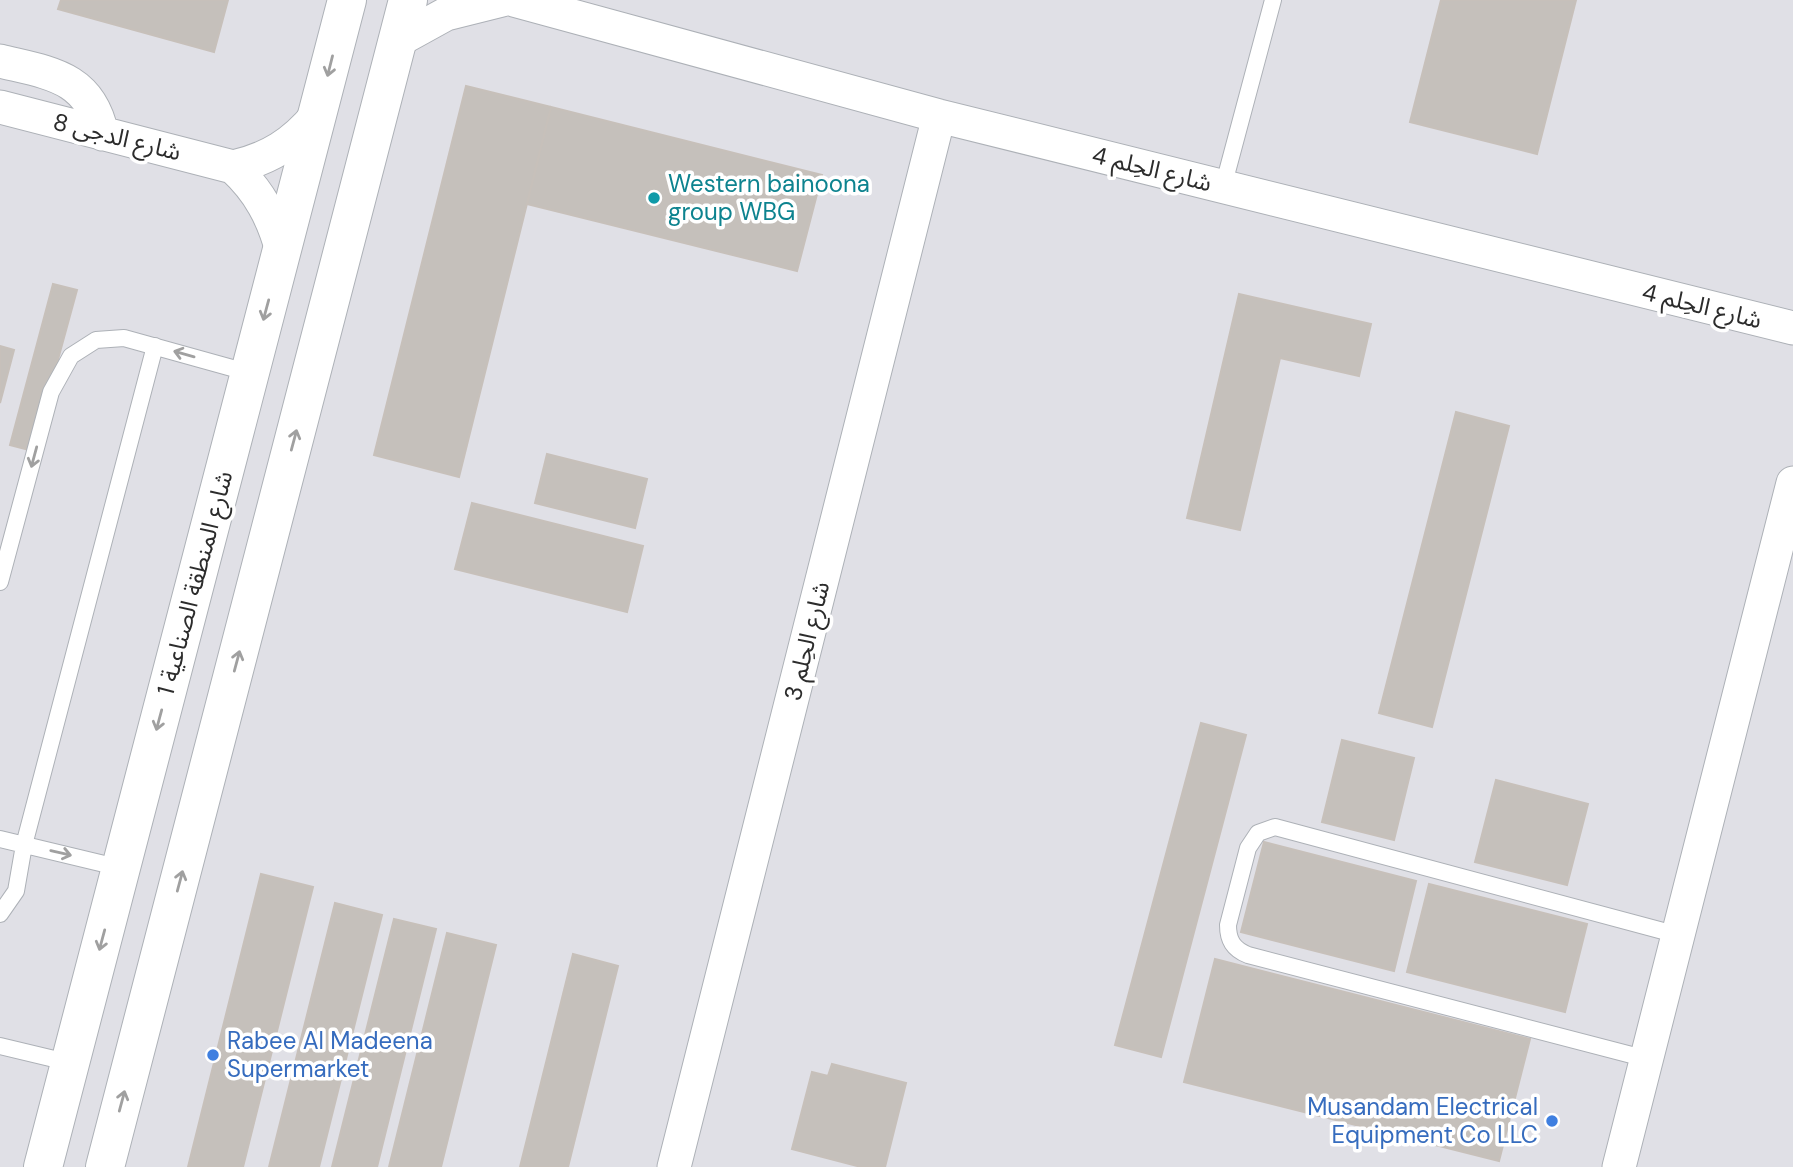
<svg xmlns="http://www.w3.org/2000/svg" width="1793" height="1167" viewBox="0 0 1793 1167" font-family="'DM Sans','Noto Sans Arabic',sans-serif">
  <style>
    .industrial { fill: #e0e0e6 }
    .building { fill: #c5c0bb; stroke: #c7c0ba; stroke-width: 2 }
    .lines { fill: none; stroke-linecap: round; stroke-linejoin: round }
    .lane-casing { stroke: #adb1b7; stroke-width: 18 }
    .street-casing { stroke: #adb1b7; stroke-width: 35 }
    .secondary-casing { stroke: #adb1b7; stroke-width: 40 }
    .lane { stroke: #fff; stroke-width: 16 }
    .street { stroke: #fff; stroke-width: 33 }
    .secondary { stroke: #fff; stroke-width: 38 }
    .oneway { stroke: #a0a0a0 }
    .culture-dot { fill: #0f9aa8; stroke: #fff; stroke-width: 2.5 }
    .shop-dot { fill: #3f7fe0; stroke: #fff; stroke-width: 2.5 }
    .labels { text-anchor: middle; stroke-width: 7; stroke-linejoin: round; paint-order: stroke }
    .street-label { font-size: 24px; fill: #2c2c2c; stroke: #fff }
    .culture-label { font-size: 24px; fill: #0d838f; stroke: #fff; text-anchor: start }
    .shop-label { font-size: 24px; fill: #366cbe; stroke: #fff; text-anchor: start }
  </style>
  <rect width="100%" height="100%" fill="#ece5e0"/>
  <path class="industrial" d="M0 0H1793V1167H0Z"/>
  <path class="building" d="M61 0H228L214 52 58 9Z
    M1441 0H1576L1537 154 1410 122Z
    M466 86 551 107 459 477 374 455Z
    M551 107 822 175 797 271 527 204Z
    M53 284 77 290 33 451 10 445Z
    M1239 294 1371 324 1359 376 1280 358 1240 530 1187 518Z
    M0 346 14 350 0 403Z
    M1456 412 1509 426 1432 727 1379 713Z
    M547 454 647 479 635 528 535 503Z
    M472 503 643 546 627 612 455 569Z
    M1201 723 1246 735 1161 1057 1115 1045Z
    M1342 740 1414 758 1394 840 1322 822Z
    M1496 780 1588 804 1567 885 1475 862Z
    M1264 842 1416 881 1394 971 1241 932Z
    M261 874 313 887 243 1167H188Z
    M1429 884 1587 924 1565 1012 1407 972Z
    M335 903 382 915 319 1167H269Z
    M394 919 436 929 377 1167H332Z
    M447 933 496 945 441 1167H389Z
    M573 954 618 966 568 1167H520Z
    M1215 959 1530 1039 1499 1161 1184 1082Z
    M832 1064 906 1083 885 1167H861L792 1149 812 1072 828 1076Z"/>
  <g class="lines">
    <g class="lane-casing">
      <path id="lane" d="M1223 187 1273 0
        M0 582 51 392 71 356 96 340 124 338 250 373
        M0 839 121 868
        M0 914 16 891 24 845 155 346
        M0 1046 71 1063
        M1647 1059 1248 955C1233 949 1228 940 1228 925L1248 848 1258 833 1275 827 1678 935"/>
    </g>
    <g class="street-casing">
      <path id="street" d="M514 0 939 116 1793 328
        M397 41 446 14 502 0
        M0 61C49 73 90 76 102 134
        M0 107 233 167C269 159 294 143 317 115
        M233 167C259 191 273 217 282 251
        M674 1167 939 116
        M1619 1167 1793 483"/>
    </g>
    <g class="secondary-casing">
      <path id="secondary" d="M43 1167 347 0
        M105 1167 408 0"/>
    </g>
    <use href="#lane" class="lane"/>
    <use href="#street" class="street"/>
    <use href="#secondary" class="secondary"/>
  </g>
  <defs><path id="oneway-shaft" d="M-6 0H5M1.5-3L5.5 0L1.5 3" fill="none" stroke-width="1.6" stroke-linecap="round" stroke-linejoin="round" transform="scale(1.75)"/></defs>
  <g class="oneway">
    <use href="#oneway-shaft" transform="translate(330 66) rotate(104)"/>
    <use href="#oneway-shaft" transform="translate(266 310) rotate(105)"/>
    <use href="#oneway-shaft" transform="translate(184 354) rotate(-164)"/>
    <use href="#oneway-shaft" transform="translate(294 440) rotate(-75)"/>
    <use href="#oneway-shaft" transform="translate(34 457) rotate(105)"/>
    <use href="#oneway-shaft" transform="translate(237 661) rotate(-75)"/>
    <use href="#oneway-shaft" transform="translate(159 720) rotate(105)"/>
    <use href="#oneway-shaft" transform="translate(61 853) rotate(13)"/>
    <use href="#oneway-shaft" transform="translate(180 881) rotate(-75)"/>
    <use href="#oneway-shaft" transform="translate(102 940) rotate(105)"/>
    <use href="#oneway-shaft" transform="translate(122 1101) rotate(-75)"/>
  </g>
  <circle class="culture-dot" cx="654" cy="198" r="7"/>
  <g class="shop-dot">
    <circle cx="213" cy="1055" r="7"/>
    <circle cx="1552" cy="1121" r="7"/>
  </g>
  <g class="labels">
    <g class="street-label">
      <text transform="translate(117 137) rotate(14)" y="8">شارع الدجى 8</text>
      <text transform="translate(1152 169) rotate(14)" y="8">شارع الحِلم 4</text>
      <text transform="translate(1702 306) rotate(14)" y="8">شارع الحِلم 4</text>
      <text transform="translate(195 583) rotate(-75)" y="8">شارع المنطقة الصناعية 1</text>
      <text transform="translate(807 641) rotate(-76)" y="8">شارع الحِلم 3</text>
    </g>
    <g class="culture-label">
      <text x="668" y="192">Western bainoona<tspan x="668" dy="28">group WBG</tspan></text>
    </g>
    <g class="shop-label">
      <text x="227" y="1049">Rabee Al Madeena<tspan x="227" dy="28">Supermarket</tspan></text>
      <text x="1538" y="1115" text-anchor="end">Musandam Electrical<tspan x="1538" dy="28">Equipment Co LLC</tspan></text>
    </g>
  </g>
</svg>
